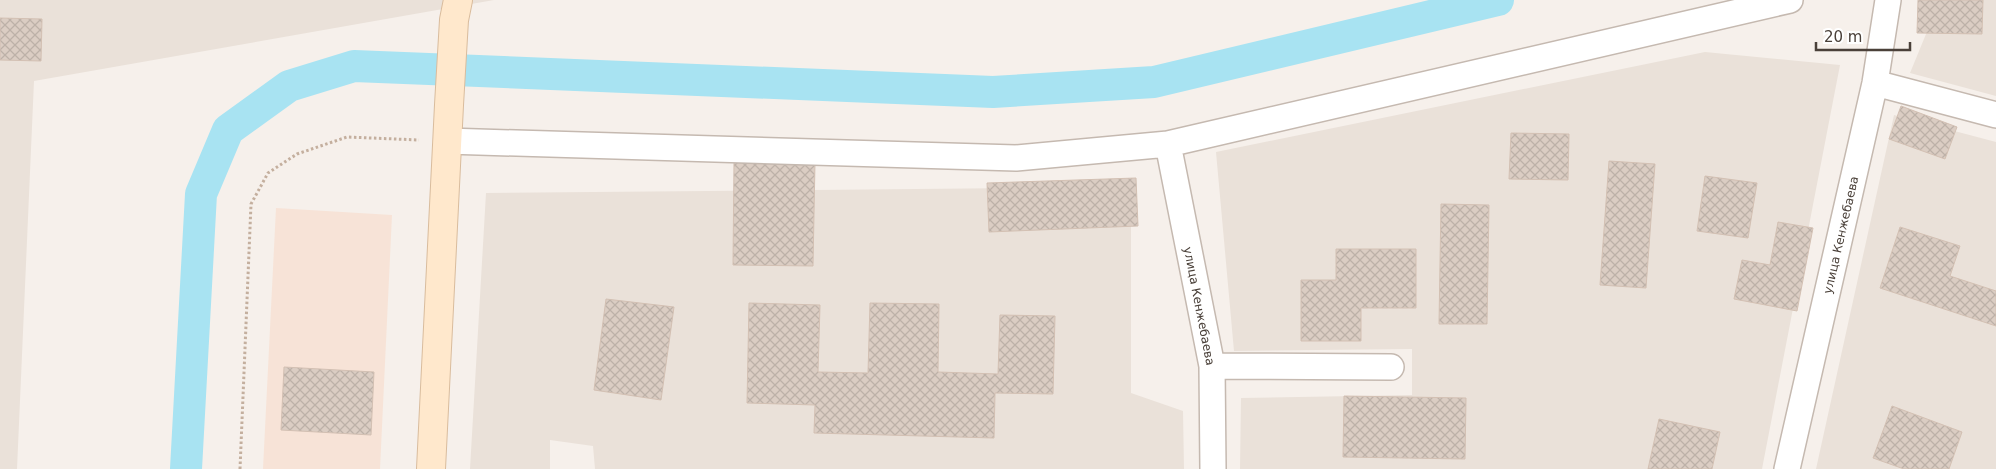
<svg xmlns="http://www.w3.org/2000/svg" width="1996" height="469" viewBox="0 0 1996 469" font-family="'DejaVu Sans',sans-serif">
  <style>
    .residential { fill: #eae1d9 }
    .commercial { fill: #f7e3d7 }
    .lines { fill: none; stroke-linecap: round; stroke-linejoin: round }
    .canal { stroke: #a8e3f2; stroke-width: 32 }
    .building { fill: url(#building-cross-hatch); stroke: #d3c0b3 }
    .street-casing { stroke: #c5b9b0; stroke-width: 28 }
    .secondary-casing { stroke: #d9bc9d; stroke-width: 30 }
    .path { stroke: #c4af9e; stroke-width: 3; stroke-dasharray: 2.5 2.5; stroke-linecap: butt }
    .street { stroke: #fff; stroke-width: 25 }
    .secondary { stroke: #ffe8cc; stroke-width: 28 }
    .labels { text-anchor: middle; stroke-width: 5; stroke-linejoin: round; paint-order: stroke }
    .street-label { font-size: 12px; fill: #4a4039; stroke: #fff }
  </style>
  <defs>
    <pattern id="building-cross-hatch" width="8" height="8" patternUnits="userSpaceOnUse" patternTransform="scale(1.25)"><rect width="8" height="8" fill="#dbcdc3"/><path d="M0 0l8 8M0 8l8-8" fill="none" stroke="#bdb1a8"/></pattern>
  </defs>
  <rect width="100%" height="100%" fill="#f6f0eb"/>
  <path class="residential" d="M0 0H494L34 81 17 469H0Z
    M1940 0H1996V96L1910 73Z
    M1705 52 1840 65 1762 469H1240L1241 398 1412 395V349L1234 351 1216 152Z
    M1894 115 1996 142V469H1816Z
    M1131 187V393L1183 411 1184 469H595L593 446 550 440V469H470L486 193Z"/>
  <path class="commercial" d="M276 208 392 215 380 469H263Z"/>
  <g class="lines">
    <path class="canal" d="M186 469 201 194 228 130 289 86 354 66 993 92 1154 82 1498 0"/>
  </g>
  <path class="building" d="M1918 0H1983L1982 34 1917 33Z
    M0 18 42 19 41 61 0 60Z
    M1901 106 1957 127 1945 159 1889 139Z
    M1511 133 1569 134 1568 180 1509 179Z
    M734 161 815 162 813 266 733 265Z
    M1609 161 1655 164 1646 288 1600 285Z
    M1705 176 1757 183 1748 238 1697 231Z
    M1136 178 1138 226 989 232 987 183Z
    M1441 204 1489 205 1487 324H1439Z
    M1778 222 1813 228 1797 311 1734 299 1742 260 1770 265Z
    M1900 227 1960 246 1950 276 1996 291V326L1880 288Z
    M1336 249H1416V308H1361V341H1301V280H1336Z
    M606 299 674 307 661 400 594 390Z
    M749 303 820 305 818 372 868 373 870 303 939 304 938 372 998 374 1000 315 1055 316 1053 394 995 393 994 438 814 433 815 405 747 403Z
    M284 367 374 372 371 435 281 430Z
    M1344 396 1466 398 1465 459 1343 457Z
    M1892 406 1962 432 1949 469H1904L1873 458Z
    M1659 419 1720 432 1712 469H1648Z"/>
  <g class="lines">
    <g class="street-casing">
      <path id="street" d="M1875 83 1996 115
        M447 141 1016 158 1168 144 1790 0
        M1168 144 1212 366 1213 469
        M1212 366 1391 367
        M1787 469 1875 83 1888 0"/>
    </g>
    <g class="secondary-casing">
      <path id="secondary" d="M431 469 449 105 454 20 458 0"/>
    </g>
    <path class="path" d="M240 469 251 204 268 173 297 154 347 137 419 140"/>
    <use href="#street" class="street"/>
    <use href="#secondary" class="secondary"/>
  </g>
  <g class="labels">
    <g class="street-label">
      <text transform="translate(1841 235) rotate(-77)" y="4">улица Кенжебаева</text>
      <text transform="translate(1199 306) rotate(79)" y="4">улица Кенжебаева</text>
    </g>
  </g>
  <path d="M1816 42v8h94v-8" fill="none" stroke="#4a4039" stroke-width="2.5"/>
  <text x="1824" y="42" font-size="15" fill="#4a4039" stroke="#ffffff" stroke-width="4" paint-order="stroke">20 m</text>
</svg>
